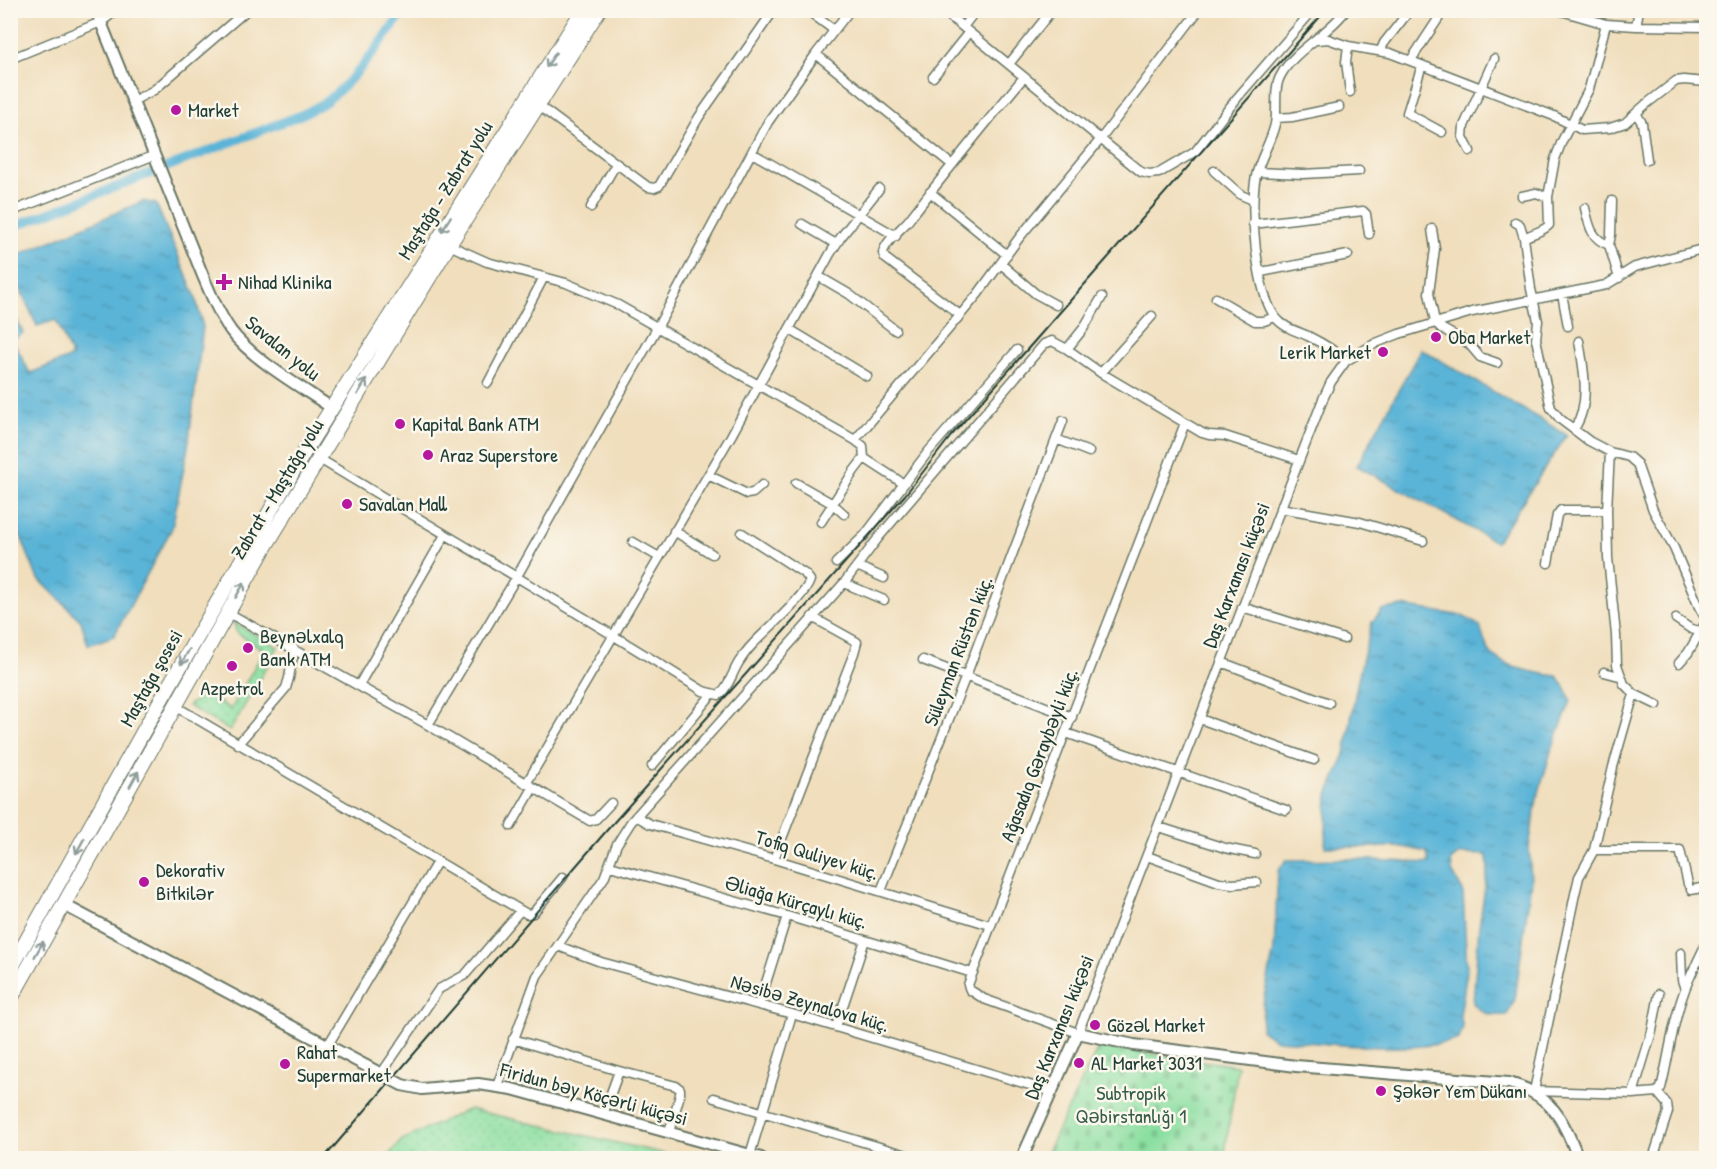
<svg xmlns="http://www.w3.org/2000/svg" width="1717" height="1169" viewBox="0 0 1717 1169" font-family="'Patrick Hand',sans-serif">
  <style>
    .grass { fill: url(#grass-dots); stroke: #558e6a; stroke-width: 1.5 }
    .cemetery { fill: url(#cemetery-stones); stroke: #558e6a; stroke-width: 1.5 }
    .water { fill: url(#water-ripples); stroke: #3c7886; stroke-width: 1.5 }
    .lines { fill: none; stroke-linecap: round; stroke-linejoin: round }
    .canal { stroke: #5ab4d7; stroke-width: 9 }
    .minor-casing { stroke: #687564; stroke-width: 11 }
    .tertiary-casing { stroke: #687564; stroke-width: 14 }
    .primary-casing { stroke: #687564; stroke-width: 16 }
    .minor { stroke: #fff; stroke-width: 8 }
    .tertiary { stroke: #fff; stroke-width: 10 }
    .primary { stroke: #fff; stroke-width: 14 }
    .rail { stroke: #1f3d34; stroke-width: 2 }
    .oneway { stroke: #8f9e9a }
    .poi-dot { fill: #b5179e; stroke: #fbf7ec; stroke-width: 2 }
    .labels { text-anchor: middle; stroke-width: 5; stroke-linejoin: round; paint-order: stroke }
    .poi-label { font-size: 20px; fill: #1f3d34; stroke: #fbf7ec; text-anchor: start }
    .street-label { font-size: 20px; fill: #1f3d34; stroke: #fbf7ec }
    .park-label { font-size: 20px; fill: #355d4a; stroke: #fbf7ec }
  </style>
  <defs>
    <pattern id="grass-dots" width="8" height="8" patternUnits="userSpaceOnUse" patternTransform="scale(1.5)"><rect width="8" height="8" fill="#8bdfa1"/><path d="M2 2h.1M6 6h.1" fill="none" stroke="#78c08b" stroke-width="1.8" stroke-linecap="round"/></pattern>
    <pattern id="cemetery-stones" width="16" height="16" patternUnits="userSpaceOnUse" patternTransform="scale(1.5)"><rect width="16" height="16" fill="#8bdfa1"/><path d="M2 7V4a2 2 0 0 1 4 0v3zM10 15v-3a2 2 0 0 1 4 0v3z" fill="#78c08b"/></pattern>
    <pattern id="water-ripples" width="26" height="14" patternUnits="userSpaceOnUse" patternTransform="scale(1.5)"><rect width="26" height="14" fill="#5ab4d7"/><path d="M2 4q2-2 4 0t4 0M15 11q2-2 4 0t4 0" fill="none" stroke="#4a94af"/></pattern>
  </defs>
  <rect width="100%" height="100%" fill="#fbf7ec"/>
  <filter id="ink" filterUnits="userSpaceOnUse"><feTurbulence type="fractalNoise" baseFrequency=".0167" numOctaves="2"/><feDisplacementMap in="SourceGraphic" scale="12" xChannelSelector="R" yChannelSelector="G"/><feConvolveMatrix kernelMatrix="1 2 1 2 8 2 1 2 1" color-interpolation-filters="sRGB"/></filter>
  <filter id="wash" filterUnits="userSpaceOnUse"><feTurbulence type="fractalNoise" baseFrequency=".008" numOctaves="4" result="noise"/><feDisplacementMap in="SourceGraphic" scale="24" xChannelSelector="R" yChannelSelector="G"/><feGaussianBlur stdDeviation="1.35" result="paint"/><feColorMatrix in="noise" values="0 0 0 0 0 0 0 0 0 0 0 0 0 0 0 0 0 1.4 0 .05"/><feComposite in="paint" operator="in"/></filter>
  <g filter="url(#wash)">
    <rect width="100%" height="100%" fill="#f0debc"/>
    <path class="grass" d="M233 622 278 647 230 731 188 706 204 694 231 709 264 650 237 633Z
      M469 1109 683 1158H386L402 1140Z"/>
    <path class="cemetery" d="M1099 1046 1238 1066 1224 1158H1044Z"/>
    <path class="water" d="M143 201 156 204 195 295 203 327 188 447 172 528 114 636 88 645 81 621 37 577 11 512V314H14L23 333 13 340 30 373 72 357 56 320 37 326 17 282 12 258Z
      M1421 349 1567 435 1496 542 1357 466Z
      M1402 606 1463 616 1480 626C1483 635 1486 650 1494 656 1510 669 1537 673 1557 676L1566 688 1571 701 1551 751 1537 799 1529 847 1531 881 1515 999 1507 1015C1491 1016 1484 1016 1473 1003L1479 927 1488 868 1487 855 1461 854 1451 860 1452 872 1463 891 1467 971 1460 1016 1463 1027 1459 1039C1411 1055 1328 1043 1277 1040L1261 1030 1264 998 1274 950 1278 871 1286 860 1353 859 1429 863 1427 852 1403 847H1325L1328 795 1345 754 1358 679 1372 622 1382 610Z"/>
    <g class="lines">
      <path class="canal" d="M10 228 301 115C311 110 321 106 329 99 359 76 382 40 405 10"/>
    </g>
  </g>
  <g filter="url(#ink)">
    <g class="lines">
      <g class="minor-casing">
        <path id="minor" d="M807 10 834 30
          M942 10 1141 172 1149 174 1159 173 1195 152 1237 98 1313 10
          M1346 10C1329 34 1294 50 1281 75 1273 88 1278 109 1275 124 1271 142 1260 158 1256 176 1249 207 1256 293 1276 318 1284 328 1297 331 1308 336 1322 343 1335 350 1346 361
          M1558 10 1606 24 1636 26 1706 27
          M1606 24 1589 89 1562 141 1555 159 1548 197 1549 225C1543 232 1532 233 1524 238L1531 289 1538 321 1536 339 1551 408 1560 419 1589 441 1610 452 1629 457 1637 464 1653 510 1674 548 1699 607 1706 619
          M1636 26 1639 10
          M963 27 976 10
          M1317 40 1328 39 1348 46 1390 53 1554 116 1582 130 1610 128 1625 123 1645 105 1676 81 1684 80 1706 82
          M1348 46 1346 62 1350 92
          M1381 50 1384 43 1410 10
          M816 54 951 164
          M10 59 101 22 117 10
          M1411 60 1444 10
          M1009 64 1052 10
          M1422 65 1407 113 1442 132
          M933 77 969 32
          M133 101 154 90 247 10
          M539 106 648 187 654 188 659 186 699 117 774 10
          M1636 113 1642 123 1647 160
          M1276 118 1292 117 1339 107
          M1470 151 1463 137 1464 126 1494 59
          M752 153 896 236
          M1214 171 1241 195 1253 200
          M1257 172 1303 174 1359 171
          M930 192 1007 255
          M1522 196 1536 193 1548 197
          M1612 201 1611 235 1609 245 1619 278
          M591 207 616 164
          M1585 208C1589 225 1591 239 1609 245
          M10 212 155 155
          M1515 222 1520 225 1524 238
          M802 224 836 244
          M1253 224 1363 211 1366 214 1369 234
          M1432 229 1435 249 1429 293 1435 322 1441 328 1469 344 1480 357 1497 363
          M449 245 487 262 566 283 618 305 855 440 863 446 864 458 904 484
          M1001 264 1036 294 1056 305
          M1261 272 1348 255
          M818 276 849 294 895 330
          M1562 294 1568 326
          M1216 298 1255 321H1264L1275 317
          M960 315 885 258 883 253C885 242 900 230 908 221 946 172 985 124 1024 77
          M789 329 867 376
          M1067 349 1101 373 1202 433 1209 435 1225 436 1299 460
          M1101 373 1152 316
          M488 383 544 277
          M1185 423 968 985 970 990 984 999 1078 1033 1323 399 1331 382 1346 361 1376 343 1399 334 1472 312 1606 285 1635 267 1706 248
          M1574 429C1591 404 1584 370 1579 341
          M1056 439 1089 452
          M855 440 978 294 1019 238 1100 140 1199 10
          M1610 452 1607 510 1608 558 1616 635 1617 665 1624 684 1634 694 1613 767 1594 850 1579 877 1575 894 1534 1091 1633 1094 1657 1092 1661 1088C1669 1057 1672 1025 1683 995 1689 976 1699 960 1706 943
          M318 458C447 536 576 611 703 691L719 695C729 687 732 673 739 662 743 656 748 649 753 644 766 630 806 596 810 580L805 574 742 533
          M708 475 747 494 753 493 762 485
          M796 483 833 504 844 514
          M1280 508 1360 522 1423 541
          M821 522 854 471 864 458
          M674 531 712 554
          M633 542 659 557
          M836 563 865 535 928 452 1017 350
          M1548 563 1557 515 1561 510H1607
          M857 566 884 578
          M844 583 884 600
          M1242 607 1344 639
          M227 612 428 725 590 821 596 819 611 803
          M1676 619 1691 629 1700 631
          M923 660 1072 717
          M1221 662 1329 703
          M1679 663 1688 653 1706 622
          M1604 672 1619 676
          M359 685 445 535
          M1634 694 1657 705
          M175 706 527 914 533 913 563 877
          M1200 719 1314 760
          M428 725 516 578 657 328 768 122 816 54 850 10
          M1066 733 1286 810
          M238 744 286 688 289 678 294 649
          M652 766 712 694
          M526 784 731 436 830 254 841 237 879 189
          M636 816 650 824 774 859 990 925
          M511 826 533 788
          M1159 827 1225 848 1255 854
          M1594 850H1680L1688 884
          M1147 856 1219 882 1232 884 1257 882
          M774 859 854 653 857 642 812 617
          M610 866 787 916 972 973
          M1691 890 1706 887
          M881 891 966 676 1063 421
          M558 946 601 962 792 1014 1053 1092
          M1681 953 1682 980 1685 989
          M759 1005 787 916
          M836 1027 865 940
          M513 1039 619 1071 676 1086 680 1089V1095L669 1132
          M328 1045 437 862
          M381 1074 439 989 465 975 520 911
          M497 1086 537 976 604 878 617 844 631 822 844 583 879 537 1044 344 1052 341 1067 349 1083 329 1102 297
          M1633 1094 1652 1031 1659 994
          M714 1098 917 1158
          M603 1115 619 1071
          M750 1155 792 1014
          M1653 1158 1668 1112 1667 1104 1657 1092"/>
      </g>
      <g class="tertiary-casing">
        <path id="tertiary" d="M96 10 203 276C211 295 219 314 231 331 252 359 301 387 332 408
          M64 905 402 1085 422 1089 478 1084 512 1089 761 1158
          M1022 1158 1078 1033 1134 1045 1296 1066 1509 1083C1551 1094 1564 1120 1578 1158"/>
      </g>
      <g class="primary-casing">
        <path id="primary" d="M10 970 162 698 306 449 583 10
          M10 1000 265 547 449 245 599 10"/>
      </g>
      <use href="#minor" class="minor"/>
      <use href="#tertiary" class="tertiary"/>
      <use href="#primary" class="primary"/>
      <path class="rail" d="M324 1158 608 829 905 495 951 436 1326 10"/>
    </g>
    <defs><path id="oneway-shaft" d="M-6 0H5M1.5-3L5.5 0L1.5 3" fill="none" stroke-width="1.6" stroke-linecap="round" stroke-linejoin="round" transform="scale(1.5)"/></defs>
    <g class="oneway">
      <use href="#oneway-shaft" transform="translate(551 60) rotate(123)"/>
      <use href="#oneway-shaft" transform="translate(446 224) rotate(122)"/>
      <use href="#oneway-shaft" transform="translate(362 387) rotate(-59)"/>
      <use href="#oneway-shaft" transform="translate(240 590) rotate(-60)"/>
      <use href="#oneway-shaft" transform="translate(185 657) rotate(120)"/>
      <use href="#oneway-shaft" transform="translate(134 779) rotate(-61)"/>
      <use href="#oneway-shaft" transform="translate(80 846) rotate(119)"/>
      <use href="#oneway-shaft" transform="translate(39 949) rotate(-60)"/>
    </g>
  </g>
  <g class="poi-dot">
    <circle cx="176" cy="110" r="6"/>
    <path d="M221 273h6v6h6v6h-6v6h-6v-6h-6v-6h6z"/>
    <circle cx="1436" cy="337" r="6"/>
    <circle cx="1383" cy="352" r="6"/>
    <circle cx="400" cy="424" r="6"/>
    <circle cx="428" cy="455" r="6"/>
    <circle cx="347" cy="504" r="6"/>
    <circle cx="248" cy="648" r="6"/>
    <circle cx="232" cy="666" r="6"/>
    <circle cx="144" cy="882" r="6"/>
    <circle cx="1095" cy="1025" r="6"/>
    <circle cx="1079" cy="1063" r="6"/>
    <circle cx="285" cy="1064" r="6"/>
    <circle cx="1381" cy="1091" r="6"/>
  </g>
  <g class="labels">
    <g class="poi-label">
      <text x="188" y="117">Market</text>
      <text x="238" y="289">Nihad Klinika</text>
      <text x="1448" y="344">Oba Market</text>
      <text x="1371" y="359" text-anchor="end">Lerik Market</text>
      <text x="412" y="431">Kapital Bank ATM</text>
      <text x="440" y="462">Araz Superstore</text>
      <text x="359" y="511">Savalan Mall</text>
      <text x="260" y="643">Beynəlxalq<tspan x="260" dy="23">Bank ATM</tspan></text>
      <text x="232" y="695" text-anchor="middle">Azpetrol</text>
      <text x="156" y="877">Dekorativ<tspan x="156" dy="23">Bitkilər</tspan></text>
      <text x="1107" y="1032">Gözəl Market</text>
      <text x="297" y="1059">Rahat<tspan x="297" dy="23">Supermarket</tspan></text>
      <text x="1091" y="1070">AL Market 3031</text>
      <text x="1393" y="1098">Şəkər Yem Dükanı</text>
    </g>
    <g class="street-label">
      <text transform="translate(445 190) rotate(-58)" y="7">Maştağa - Zabrat yolu</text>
      <text transform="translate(283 348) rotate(39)" y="7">Savalan yolu</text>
      <text transform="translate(277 489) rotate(-59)" y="7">Zabrat - Maştağa yolu</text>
      <text transform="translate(1236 575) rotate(-69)" y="7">Daş Karxanası küçəsi</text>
      <text transform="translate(958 651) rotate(-69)" y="7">Süleyman Rüstən küç.</text>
      <text transform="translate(151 678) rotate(-61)" y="7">Maştağa şosesi</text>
      <text transform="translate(1039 755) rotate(-69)" y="7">Ağasadıq Gəraybəyli küç.</text>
      <text transform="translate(817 855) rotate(17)" y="7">Tofiq Quliyev küç.</text>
      <text transform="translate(796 902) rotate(16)" y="7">Əliağa Kürçaylı küç.</text>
      <text transform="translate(810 1003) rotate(16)" y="7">Nəsibə Zeynalova küç.</text>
      <text transform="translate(1059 1027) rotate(-68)" y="7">Daş Karxanası küçəsi</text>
      <text transform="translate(594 1094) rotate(15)" y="7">Firidun bəy Köçərli küçəsi</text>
    </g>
    <g class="park-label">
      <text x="1131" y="1100">Subtropik<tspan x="1131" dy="23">Qəbirstanlığı 1</tspan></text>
    </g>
  </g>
  <rect width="1717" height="1169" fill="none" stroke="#fbf7ec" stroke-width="36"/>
</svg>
